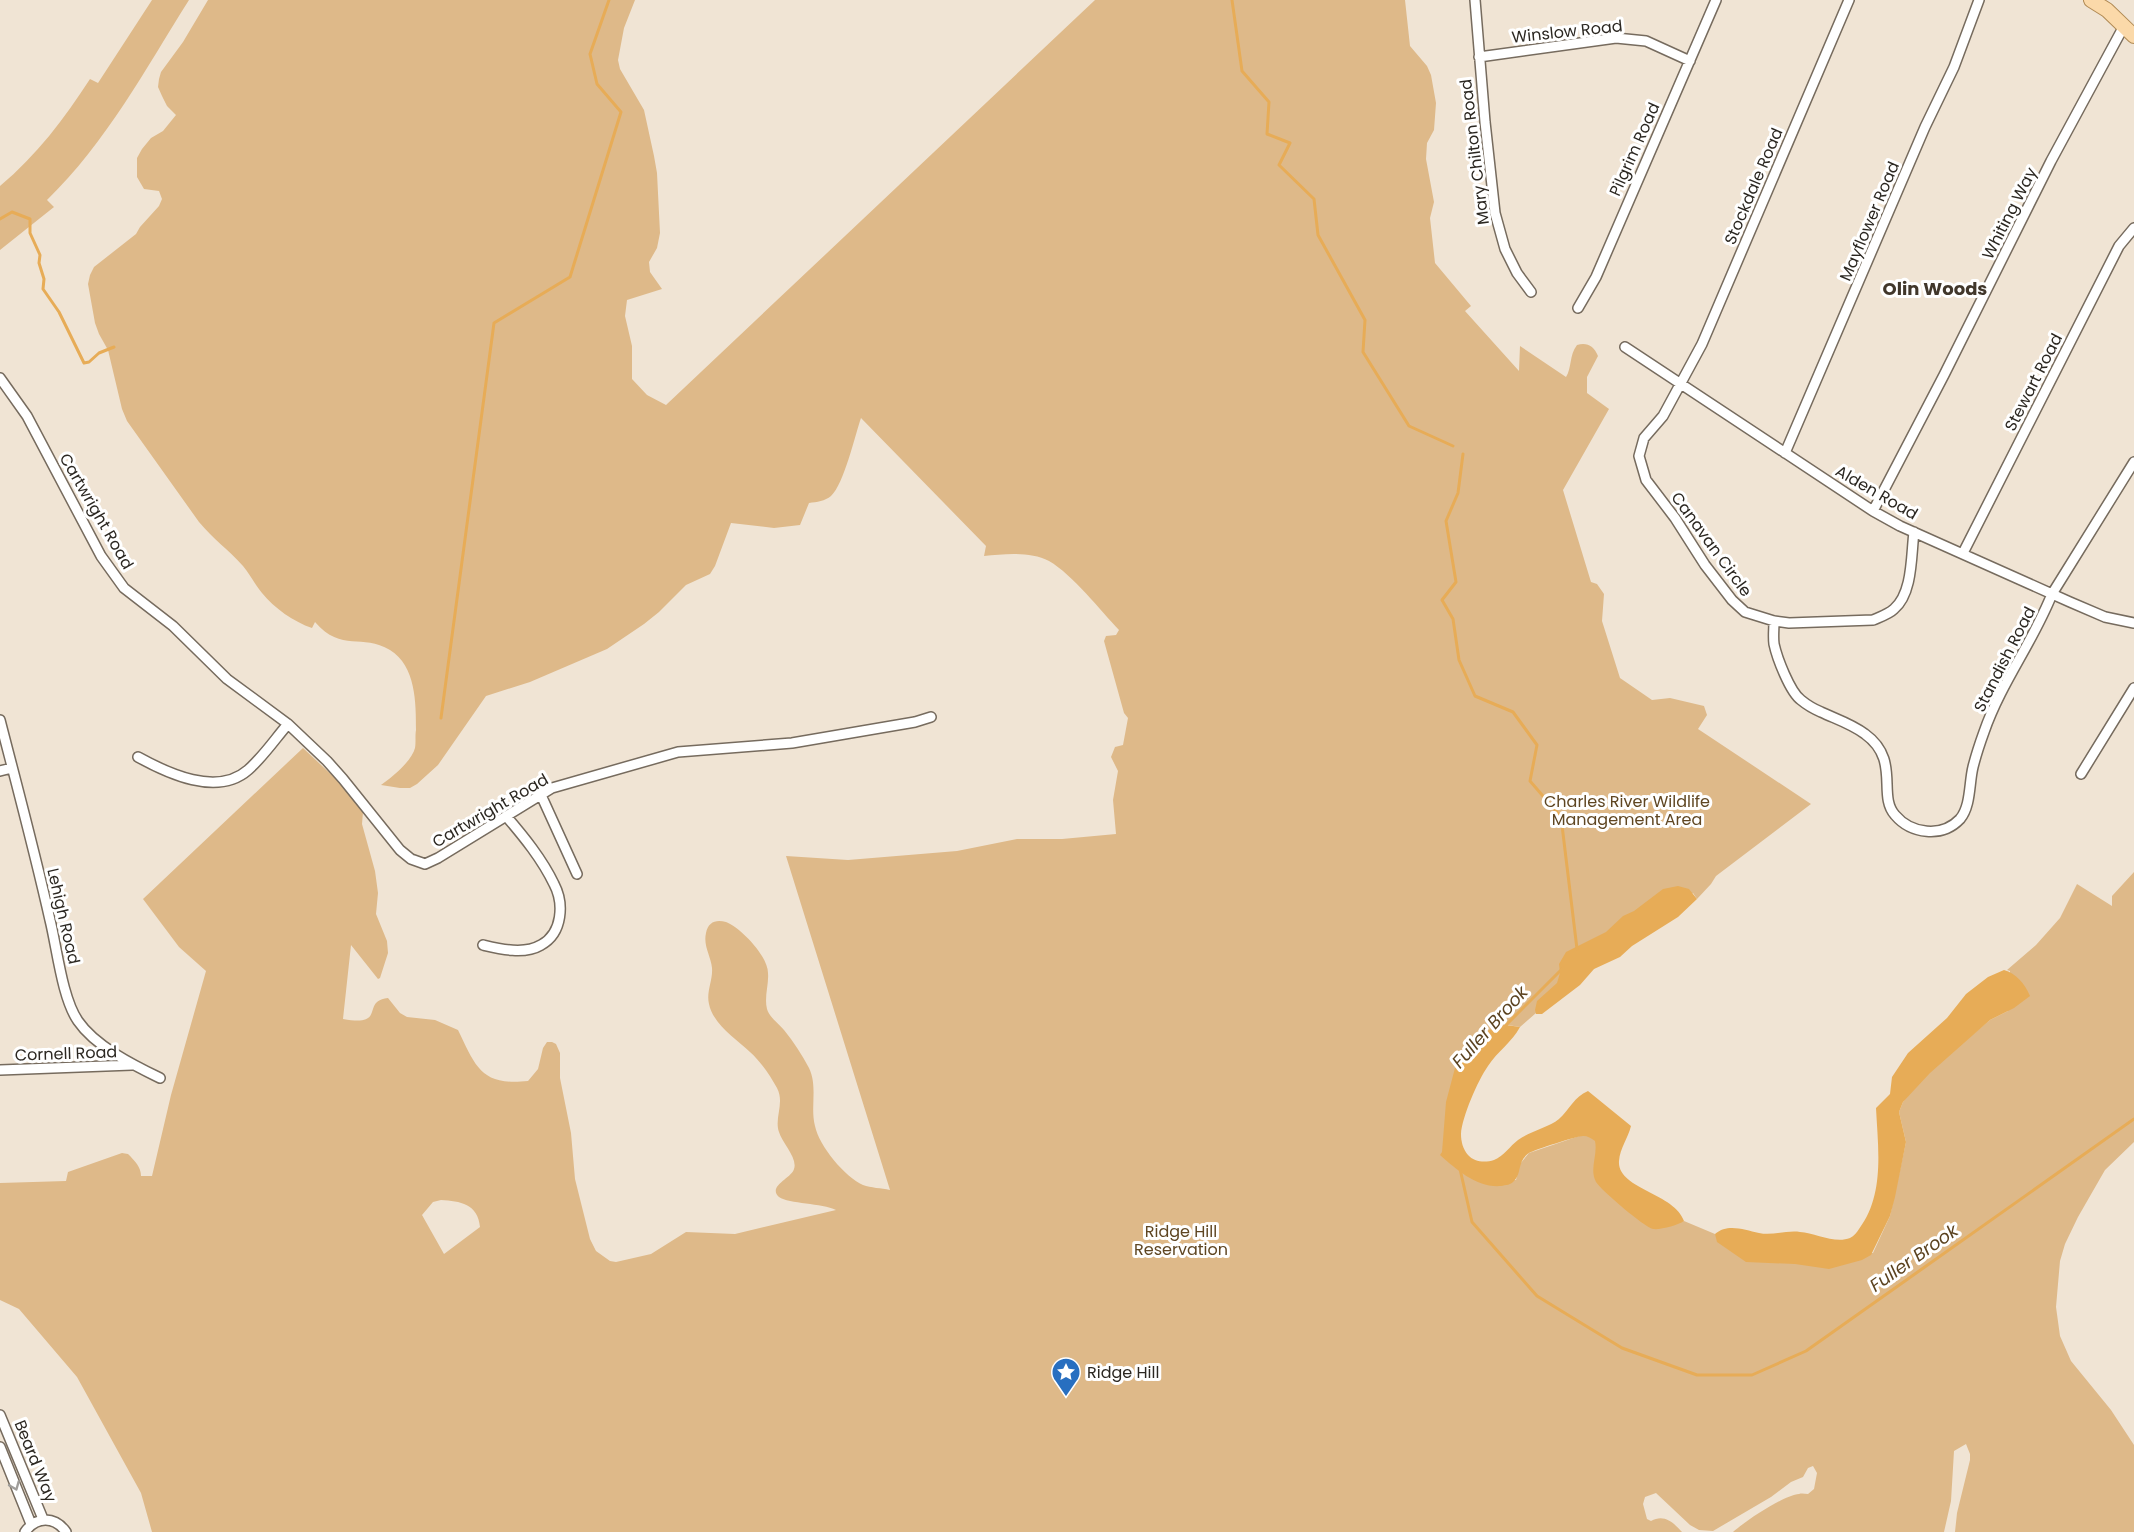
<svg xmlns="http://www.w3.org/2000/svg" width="2134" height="1532" viewBox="0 0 2134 1532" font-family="Poppins,sans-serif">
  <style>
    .green { fill: #deb989; fill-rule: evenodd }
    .water { fill: #e7ac57 }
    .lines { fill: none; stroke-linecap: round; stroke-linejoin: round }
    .stream { stroke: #e7ac57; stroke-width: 3 }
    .minor-casing { stroke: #766b5e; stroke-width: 12 }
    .primary-casing { stroke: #b08a54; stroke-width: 16 }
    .minor { stroke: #fff; stroke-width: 9 }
    .primary { stroke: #fbd9a9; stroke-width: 14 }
    .oneway { stroke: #a09e9b }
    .labels { text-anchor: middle; stroke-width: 6; stroke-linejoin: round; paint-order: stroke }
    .street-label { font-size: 16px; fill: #2b2721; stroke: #fff }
    .park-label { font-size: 16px; fill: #5f4622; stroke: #fff }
    .poi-label { font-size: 16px; fill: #2b2721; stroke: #fff; text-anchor: start }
    .neighbourhood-label { font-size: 18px; font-weight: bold; fill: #41372b; stroke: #fff }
    .water-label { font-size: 18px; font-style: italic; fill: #5b421f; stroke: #fff }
  </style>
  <rect width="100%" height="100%" fill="#f0e4d4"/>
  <path class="green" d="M152 0H189C146 68 106 143 47 200L54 207 0 250V186C37 155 64 119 90 79L98 83Z
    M208 0H635L624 28 618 60 620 69 644 110 654 156 657 173 660 233 657 248 649 262 650 272 662 289 627 300 625 316 632 346V379L647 395 666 405 1095 0H1405L1410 46 1427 66 1431 75 1436 103 1434 130 1427 143 1426 159 1434 202 1430 218 1435 263 1471 306 1465 311 1519 371 1520 346 1566 377C1572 368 1569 355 1577 345 1587 342 1594 346 1598 356L1587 377V393L1609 409 1563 490 1591 582 1597 584 1604 594 1602 621 1620 678 1652 700 1670 698 1704 706 1707 715 1698 729 1811 804 1716 876 1711 884 1697 899 1693 893 1536 1013 1520 1027 1508 1025 1458 1105 1464 1174 1516 1180 1520 1164 1529 1153 1588 1133 1599 1138 1598 1173 1656 1229 1684 1221 1715 1234 1729 1249 1873 1253 1890 1216 1906 1142 1899 1112 1903 1102 1913 1088 1947 1056 1990 1020 2008 1011 2010 971 2007 970 2036 945 2060 918 2077 884 2112 906V896L2134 872V1142L2105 1170 2078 1217 2065 1244 2060 1261 2056 1307 2060 1336 2071 1361 2111 1410 2134 1445V1532H1955L1957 1513 1970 1460V1454L1966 1444 1954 1451 1951 1501 1944 1532H1733C1744 1522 1784 1495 1799 1494 1802 1493 1805 1494 1808 1494L1814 1489 1817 1473 1813 1466 1808 1468 1803 1477 1791 1482 1771 1497 1713 1531 1699 1530 1690 1525 1656 1493 1645 1497 1643 1504 1647 1519 1651 1521C1664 1514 1673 1522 1682 1532H152L141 1493 77 1377 19 1309 0 1300V1183L66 1181 68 1172 122 1153 128 1154C135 1161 141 1167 141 1176H152L171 1095 206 971 179 947 143 899 303 748 337 780 363 812 362 824 375 871 378 893 376 914 387 941 388 953 380 978 378 979 351 945 343 1019C388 1027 360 1001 388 998L400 1013 407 1017 435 1020 458 1030C476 1067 481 1086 528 1081L538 1069 543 1048 547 1042H552L556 1044 560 1053V1078L571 1133 575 1179 590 1239 596 1251 610 1261 616 1262 651 1254 686 1232 735 1234 836 1210C822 1203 789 1204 779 1197 767 1186 792 1178 794 1169 798 1158 782 1143 779 1132 774 1118 785 1103 777 1088 770 1075 761 1062 750 1052 736 1039 713 1024 709 1004 706 992 713 980 712 968 711 956 703 946 706 933 708 922 716 919 726 922 741 928 768 956 768 973 769 985 764 997 767 1009 769 1017 779 1024 784 1030 794 1042 802 1055 809 1068 818 1087 810 1107 815 1126 819 1146 845 1177 863 1185 871 1188 881 1188 890 1190L786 856 848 860 957 851 1017 839H1062L1116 834 1113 800 1118 771 1111 757 1115 747 1123 745 1128 718 1124 713 1104 641 1106 636 1116 635 1119 630C1100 610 1073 575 1049 561 1030 551 1004 554 984 556L986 546 861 418C855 435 844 484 831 496 825 501 817 502 809 503L800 525 774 528 731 523 715 566 710 574 686 585 659 612 644 624 607 649 530 682 486 696 438 765 417 784 410 788H400L381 785C391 778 412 761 415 748 416 743 415 735 416 730 416 703 416 666 390 650 362 633 342 653 315 622L312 628C294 622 274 608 262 593 255 585 250 574 243 566 229 550 213 539 199 522L127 421 122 409 108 350 99 334 95 323 88 284 90 275 94 267 136 234 140 227 159 206 162 199 159 191 144 189 137 177V158L142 149 151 138 163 131 176 115 167 106 162 96 158 87 159 79 161 72 183 42ZM441 1200C460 1201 478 1204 480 1227L444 1254 422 1215 433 1202Z"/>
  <path class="water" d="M1678 886 1689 889 1697 899 1678 917 1632 946 1620 957 1594 969 1580 985 1542 1014H1536L1535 1010 1537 1001 1557 983 1560 973 1559 964 1566 952 1606 932 1623 916 1634 911 1663 889Z
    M2004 970C2016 973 2025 984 2030 996L2014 1008 1990 1020 1930 1073 1903 1102 1899 1112 1906 1142 1895 1197 1890 1216 1871 1255 1862 1260 1829 1269 1795 1264 1746 1262 1717 1242 1715 1234C1728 1223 1744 1230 1759 1233 1772 1236 1787 1230 1800 1232 1815 1233 1835 1244 1850 1238 1854 1236 1857 1232 1859 1229 1885 1195 1878 1148 1876 1108L1890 1094 1892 1077 1908 1053 1947 1018 1966 994 1988 977Z
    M1506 1025 1520 1027C1512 1042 1497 1052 1488 1066 1478 1080 1462 1117 1461 1134 1461 1142 1463 1149 1468 1155 1474 1162 1485 1163 1494 1160 1504 1156 1510 1146 1518 1140 1530 1131 1548 1128 1559 1119 1570 1109 1574 1097 1588 1091L1631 1126C1628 1138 1620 1148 1619 1161 1617 1189 1675 1193 1684 1221 1678 1225 1661 1230 1653 1229 1644 1227 1601 1190 1596 1182 1589 1169 1598 1155 1595 1141 1591 1138 1588 1136 1583 1136 1577 1136 1534 1150 1529 1153 1517 1161 1522 1173 1514 1181 1511 1185 1506 1185 1501 1186 1477 1188 1457 1170 1440 1155L1442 1152 1446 1102 1455 1068 1489 1030Z"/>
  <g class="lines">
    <path class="stream" d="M1232 0 1242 71 1269 102 1267 134 1290 143 1279 165 1314 199 1318 235 1365 320 1363 352 1409 426 1453 446
      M0 219 12 212 30 219V233L40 255 39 263 44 279 43 289 59 312 84 363 89 362 99 353 114 347
      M1463 454 1458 493 1446 521 1456 582 1442 600 1453 619 1459 660 1475 696 1513 712 1537 745 1530 781 1561 817 1577 949
      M441 718 494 323 570 277 621 112 597 84 590 54 609 0
      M1504 1027 1563 968
      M1460 1169 1472 1222 1537 1296 1622 1348 1697 1375H1752L1806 1351 2134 1119"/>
    <g class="minor-casing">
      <path id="minor" d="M1475 0 1485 122 1495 213 1505 249 1517 273 1531 292
        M1849 0 1702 344 1663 416 1644 438 1639 456 1646 480 1675 518 1705 565 1732 600 1745 612 1774 621 1789 623 1873 620C1880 617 1889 614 1894 609 1913 593 1911 555 1914 532
        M1479 57 1616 38 1646 41 1690 61
        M1578 308 1596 277 1716 0
        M1625 347 1873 511 1900 526 2070 602 2105 617 2134 623
        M0 378 27 416 101 556 124 588 173 626 227 679 288 724 327 761 343 779 400 850 411 859 425 864 438 858 552 788 678 752 792 743 915 722 931 717
        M1785 453 1925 127 1954 67 1979 0
        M1873 511 1944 375 2051 161 2124 26
        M1963 553 2119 246 2134 228
        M1774 621C1774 629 1773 637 1774 644 1777 658 1790 692 1801 700 1807 705 1814 709 1821 712 1836 719 1852 724 1865 734 1901 760 1877 795 1895 815 1911 834 1942 838 1960 819 1971 806 1969 783 1973 767 1976 755 1980 743 1984 732 2001 683 2033 642 2052 594L2134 462
        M0 720C17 786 35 853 50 920 57 948 62 998 78 1021 95 1046 133 1065 160 1078
        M138 757C167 773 217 797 248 770 263 757 275 739 288 724
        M0 771 12 768
        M2081 774 2134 688
        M541 795 577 874
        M483 945C500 949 524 955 541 945 563 933 564 903 554 884 542 859 524 837 506 816
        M0 1070 132 1065
        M0 1415 43 1519
        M0 1447 31 1524
        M25 1532C36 1516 55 1516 66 1532"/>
    </g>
    <g class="primary-casing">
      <path id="primary" d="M2091 0 2107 10 2134 36"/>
    </g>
    <use href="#minor" class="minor"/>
    <use href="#primary" class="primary"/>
  </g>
  <defs><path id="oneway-chevron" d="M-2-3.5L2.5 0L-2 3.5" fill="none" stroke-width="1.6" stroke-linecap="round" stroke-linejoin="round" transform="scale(1.5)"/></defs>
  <use class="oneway" href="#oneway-chevron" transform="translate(15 1486) rotate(68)"/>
  <defs>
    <g id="sight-pin" transform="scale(1.5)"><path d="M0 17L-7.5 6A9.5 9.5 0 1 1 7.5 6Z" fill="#286fc0" stroke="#fff"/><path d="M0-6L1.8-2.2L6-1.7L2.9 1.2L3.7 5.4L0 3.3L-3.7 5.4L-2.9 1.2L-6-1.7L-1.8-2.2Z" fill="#fff"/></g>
  </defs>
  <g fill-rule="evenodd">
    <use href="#sight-pin" x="1066" y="1372"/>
  </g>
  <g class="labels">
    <g class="street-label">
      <text transform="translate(1567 31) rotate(-6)" y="6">Winslow Road</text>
      <text transform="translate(1634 149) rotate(-66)" y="6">Pilgrim Road</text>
      <text transform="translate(1474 152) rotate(-97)" y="6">Mary Chilton Road</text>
      <text transform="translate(1753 186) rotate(-67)" y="6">Stockdale Road</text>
      <text transform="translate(2009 213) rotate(-63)" y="6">Whiting Way</text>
      <text transform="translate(1869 221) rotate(-67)" y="6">Mayflower Road</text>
      <text transform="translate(2033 382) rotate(-63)" y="6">Stewart Road</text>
      <text transform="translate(1877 492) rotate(30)" y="6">Alden Road</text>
      <text transform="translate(97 511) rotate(60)" y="6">Cartwright Road</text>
      <text transform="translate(1712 544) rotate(54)" y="6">Canavan Circle</text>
      <text transform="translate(2004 659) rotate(-63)" y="6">Standish Road</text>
      <text transform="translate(490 810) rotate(-30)" y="6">Cartwright Road</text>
      <text transform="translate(64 916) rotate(77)" y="6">Lehigh Road</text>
      <text transform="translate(66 1053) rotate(-2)" y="6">Cornell Road</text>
      <text transform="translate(36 1461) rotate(68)" y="6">Beard Way</text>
    </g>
    <g class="park-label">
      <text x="1627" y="807">Charles River Wildlife<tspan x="1627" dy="18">Management Area</tspan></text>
      <text x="1181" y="1237">Ridge Hill<tspan x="1181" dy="18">Reservation</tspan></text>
    </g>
    <g class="poi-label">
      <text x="1087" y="1378">Ridge Hill</text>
    </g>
    <g class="neighbourhood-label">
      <text x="1935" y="295">Olin Woods</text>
    </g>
    <g class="water-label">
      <text transform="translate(1490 1027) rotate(-48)" y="6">Fuller Brook</text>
      <text transform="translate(1914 1258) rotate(-35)" y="6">Fuller Brook</text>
    </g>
  </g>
</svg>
